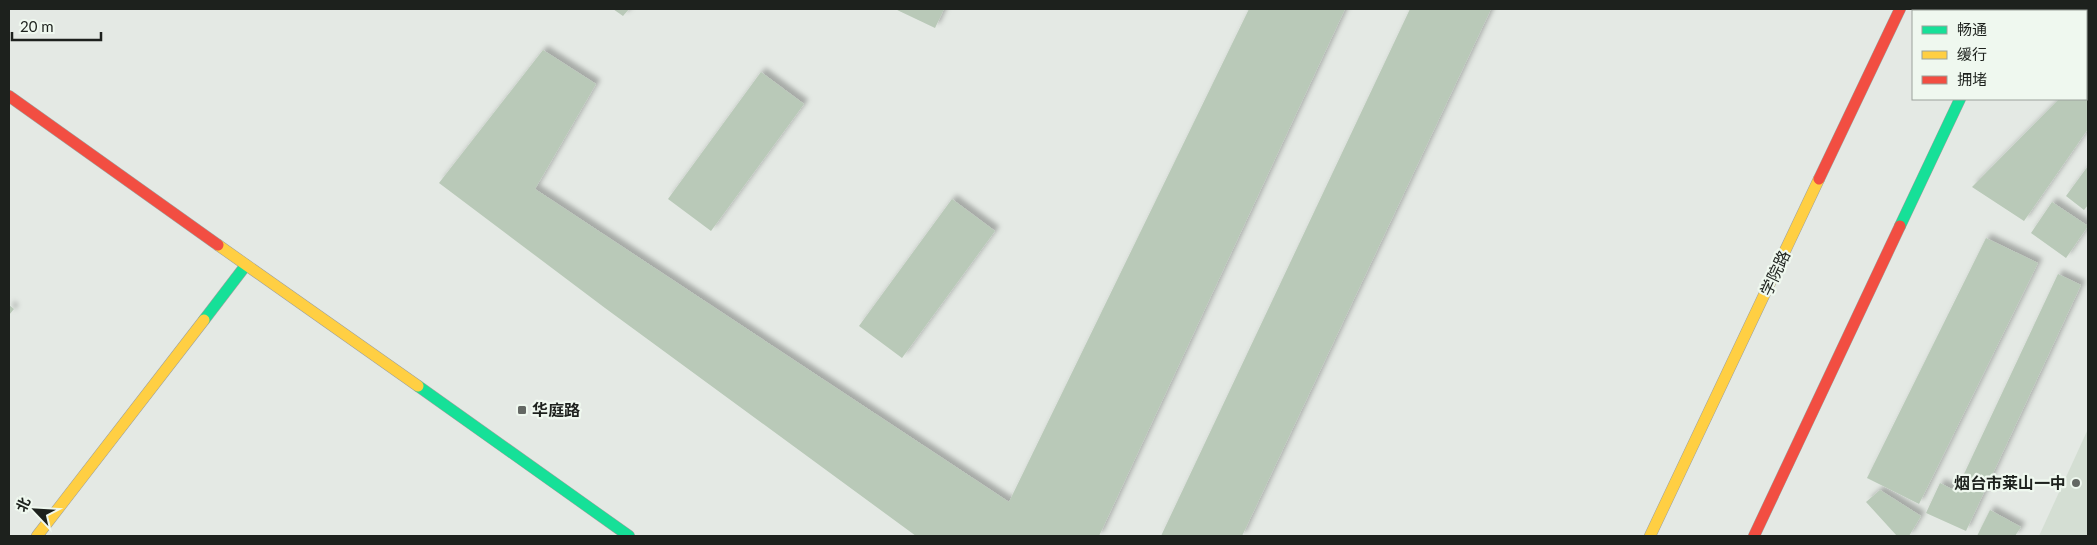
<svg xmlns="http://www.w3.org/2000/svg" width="2097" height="545" viewBox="0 0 2097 545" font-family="Lato,'Noto Sans SC',sans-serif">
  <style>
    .built { fill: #d4ded3 }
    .building { fill: #b9c9b8; filter: url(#shadow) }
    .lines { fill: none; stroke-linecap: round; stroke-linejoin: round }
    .fast-casing { stroke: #9ea19e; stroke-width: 12 }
    .slow-casing { stroke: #9ea19e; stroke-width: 12 }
    .jam-casing { stroke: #9ea19e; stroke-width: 12 }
    .fast { stroke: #16e098; stroke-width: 11 }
    .slow { stroke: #ffcf43; stroke-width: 11 }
    .jam { stroke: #f24e42; stroke-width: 11 }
    .poi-dot { fill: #636763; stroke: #eff8ef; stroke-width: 2 }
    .labels { text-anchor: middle; stroke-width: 4.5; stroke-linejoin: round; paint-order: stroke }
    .street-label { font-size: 16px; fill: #1d211d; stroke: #eff8ef }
    .poi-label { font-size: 16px; font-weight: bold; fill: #1d211d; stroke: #eff8ef; text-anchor: start }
  </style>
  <defs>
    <filter id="shadow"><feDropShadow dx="4.5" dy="-4.5" stdDeviation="2.5" flood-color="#0004"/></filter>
  </defs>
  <rect width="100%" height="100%" fill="#e4e9e4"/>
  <path class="built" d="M2088 429V536H2039Z"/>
  <path class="building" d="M613 9H629L623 16Z
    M895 9H944L935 28Z
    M1249 9H1345L1099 536H916L605 308 439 183 543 50 596 84 535 189 1009 502Z
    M1410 9H1491L1242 536H1161Z
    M2055 9H2088V55L2086 59V11H2054Z
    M761 72 804 104 711 231 668 199Z
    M2086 98 2088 99V129L2024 221 1972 187 2059 99Z
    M2088 166V205L2084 210 2066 196Z
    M952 199 995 231 902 358 859 326Z
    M2052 202 2088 226 2066 258 2031 233Z
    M1986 238 2038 263 1919 504 1867 478Z
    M2058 274 2081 285 1966 531 1926 513 1940 483 1956 491Z
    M9 305 14 309 9 315Z
    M1880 490 1921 516 1909 536H1897L1866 502Z
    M1990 510 2021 527 2015 536H1977Z"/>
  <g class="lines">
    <g class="fast-casing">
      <path id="fast" d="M1900 226 1960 99
        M204 320 246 265
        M418 386 629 536"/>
    </g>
    <g class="slow-casing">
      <path id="slow" d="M218 245 418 386
        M37 536 204 320
        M1650 536 1819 179"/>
    </g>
    <g class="jam-casing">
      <path id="jam" d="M2001 11 2002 9
        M9 96 218 245
        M1819 179 1900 9
        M1754 536 1900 226"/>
    </g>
    <use href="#fast" class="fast"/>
    <use href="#slow" class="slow"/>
    <use href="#jam" class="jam"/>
  </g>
  <g class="poi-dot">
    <rect x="517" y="405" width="10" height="10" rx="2.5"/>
    <circle cx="2076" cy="483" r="5"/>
  </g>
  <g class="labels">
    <g class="street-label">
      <text transform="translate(1775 273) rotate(-65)" y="6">学院路</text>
    </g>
    <g class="poi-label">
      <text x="532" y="416">华庭路</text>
      <text x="2066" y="489" text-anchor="end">烟台市莱山一中</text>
    </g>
  </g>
  <rect width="2097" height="545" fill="none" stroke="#1d211d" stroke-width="20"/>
  <rect x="1912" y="10" width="175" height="90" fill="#eff8ef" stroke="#9ba29b"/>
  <rect x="1922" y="26" width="25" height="8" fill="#16e098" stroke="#9ba29b"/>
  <text x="1957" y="35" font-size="15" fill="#1d211d">畅通</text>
  <rect x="1922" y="51" width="25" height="8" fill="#ffcf43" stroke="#9ba29b"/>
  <text x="1957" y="60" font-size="15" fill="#1d211d">缓行</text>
  <rect x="1922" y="76" width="25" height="8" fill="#f24e42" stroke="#9ba29b"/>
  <text x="1957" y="85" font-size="15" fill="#1d211d">拥堵</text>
  <g transform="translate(35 510) rotate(295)" stroke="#eff8ef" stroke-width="4" paint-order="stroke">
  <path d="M0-4L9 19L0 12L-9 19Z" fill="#1d211d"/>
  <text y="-8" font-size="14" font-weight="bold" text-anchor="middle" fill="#1d211d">北</text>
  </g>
  <path d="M12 32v8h89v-8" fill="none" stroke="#1d211d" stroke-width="2.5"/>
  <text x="20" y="32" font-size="15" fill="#1d211d" stroke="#eff8ef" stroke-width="4" paint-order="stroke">20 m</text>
</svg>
